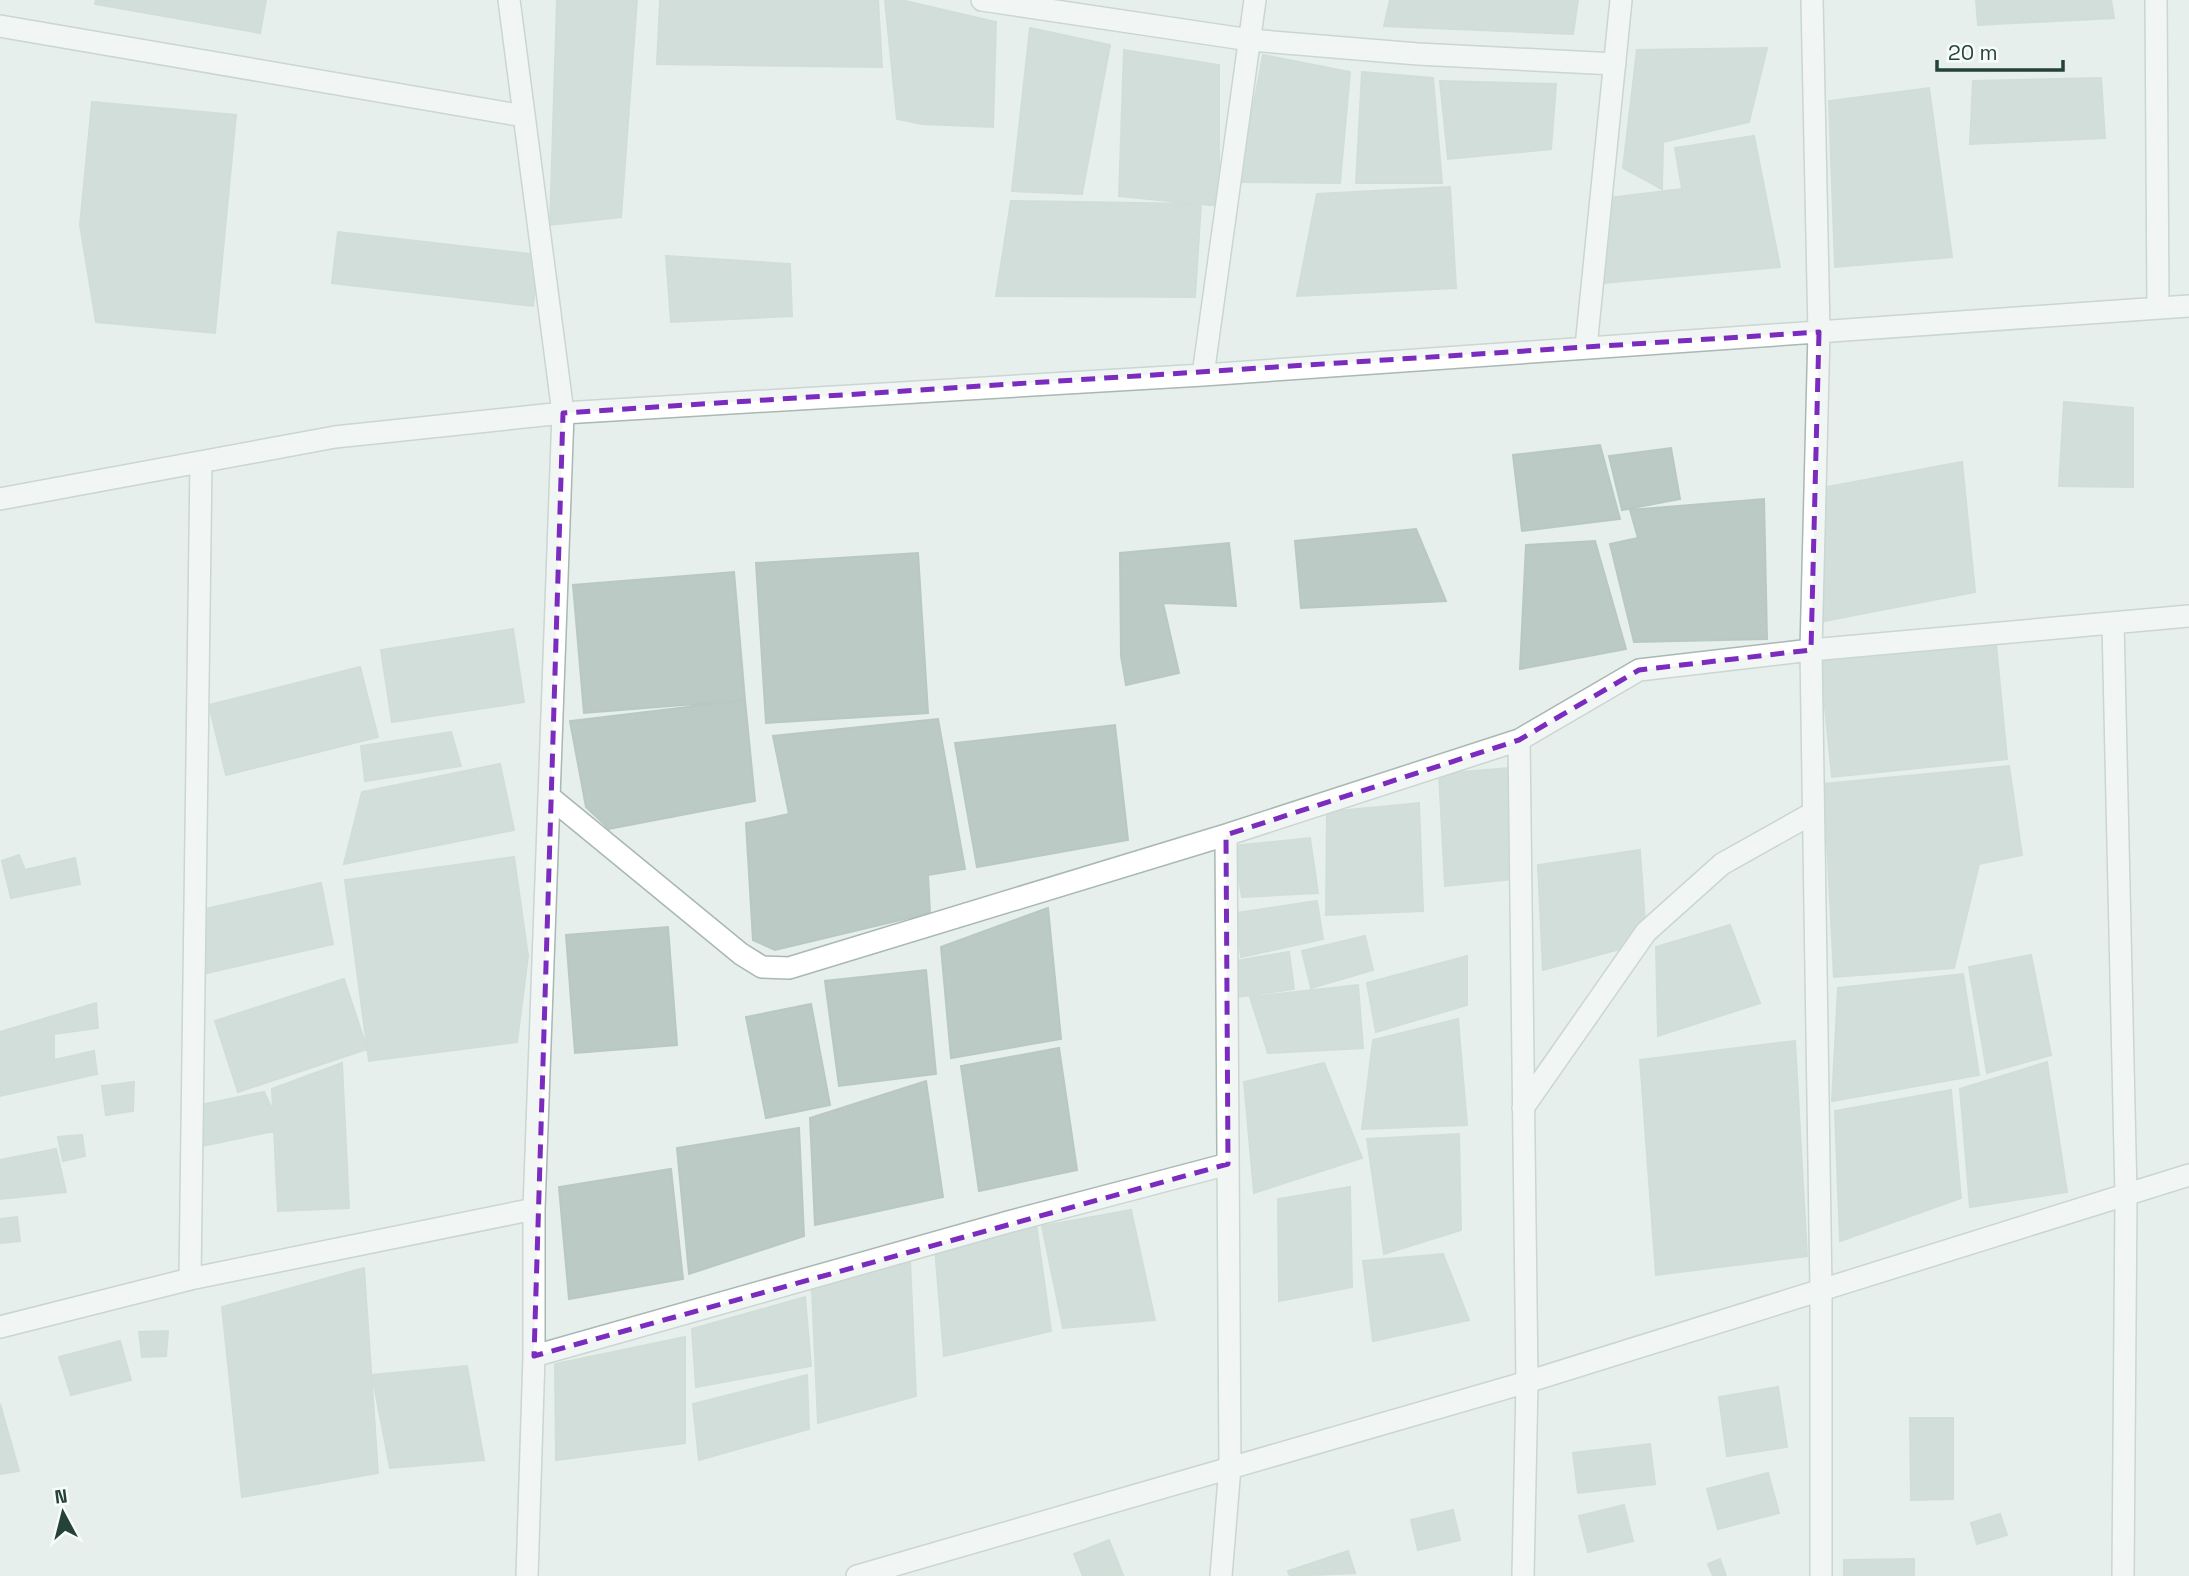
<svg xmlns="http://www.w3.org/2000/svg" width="2189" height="1576" viewBox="0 0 2189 1576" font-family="'Space Grotesk',sans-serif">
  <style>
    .building { fill: #bbcac4; stroke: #b8c9c2; stroke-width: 2 }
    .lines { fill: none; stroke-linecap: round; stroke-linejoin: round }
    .street-casing { stroke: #a8b8b2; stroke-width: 24 }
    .street { stroke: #fff; stroke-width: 21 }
    .marked { fill: none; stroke: #7b2cbf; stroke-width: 5; stroke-dasharray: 14 9; stroke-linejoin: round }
  </style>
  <rect width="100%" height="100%" fill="#e6efeb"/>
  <path class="building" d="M96 0H266L260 33 95 4Z
    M557 0H637L621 217 550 225Z
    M660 0H878L882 67 657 64Z
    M885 0H901L996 22 993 127 922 124 897 119Z
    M1390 0H1578L1573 34 1384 26Z
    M1976 0H2111L2114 18 1978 25Z
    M1030 28 1110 45 1082 194 1012 191Z
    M1767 48 1749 122 1663 142 1662 189 1623 168 1637 50Z
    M1124 50 1219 65V206L1119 196Z
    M1263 55 1350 72 1340 183 1239 182Z
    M1362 72 1433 78 1442 183H1356Z
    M2101 78 2105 138 1970 144 1973 81Z
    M1440 81 1556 84 1551 149 1448 159Z
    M1929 88 1952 257 1835 267 1829 101Z
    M92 102 236 115 215 333 96 322 80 225Z
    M1754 136 1780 267 1604 283 1601 199 1682 189 1675 148Z
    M1450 187 1456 288 1297 296 1317 194Z
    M1011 201 1201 204 1195 297 996 296Z
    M338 232 539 255 533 306 332 283Z
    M666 256 790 264 792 316 671 322Z
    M2064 402 2133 408V487L2059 486Z
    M1600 445 1620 519 1522 531 1513 455Z
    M1671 448 1680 499 1622 510 1609 456Z
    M1962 462 1975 592 1824 621 1821 488Z
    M1764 499 1767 639 1634 642 1610 544 1638 538 1630 510Z
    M1416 529 1446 601 1301 608 1295 541Z
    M1595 541 1626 649 1520 669 1526 545Z
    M1229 543 1236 606 1163 603 1179 673 1126 685 1121 656 1120 553Z
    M918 553 928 713 766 723 756 563Z
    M734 572 745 700 584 713 573 585Z
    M513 629 524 702 392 722 381 650Z
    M1996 644 2007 759 1832 777 1820 658Z
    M360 667 378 737 226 775 209 705Z
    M745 700 755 801 609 829 586 807 570 721Z
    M938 719 965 869 928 875 930 913 775 950 753 940 746 823 789 814 773 736Z
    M1115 725 1128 840 977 867 955 743Z
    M451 732 461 766 365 781 361 746Z
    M500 764 514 830 344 864 362 792Z
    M2009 766 2022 855 1979 864 1954 968 1834 977 1824 784Z
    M1508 768 1513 879 1445 886 1439 774Z
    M1419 803 1423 911 1326 915 1327 812Z
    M1310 838 1318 893 1242 897 1233 846Z
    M1640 850 1645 923 1628 947 1543 970 1538 865Z
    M19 855 25 870 75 858 80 884 11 898 2 861Z
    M514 857 528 956 358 979 345 880Z
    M321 883 333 944 207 973 205 909Z
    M1317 901 1323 939 1241 957 1236 913Z
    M1048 908 1061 1039 951 1058 941 947Z
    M1730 925 1760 1003 1658 1036 1656 947Z
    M668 927 677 1045 575 1053 566 935Z
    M1365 936 1373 970 1311 988 1302 951Z
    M1289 952 1294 989 1230 998V962Z
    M2031 955 2051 1055 1987 1073 1969 967Z
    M528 956 517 1042 369 1061 358 979Z
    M1467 956V1005L1376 1032 1367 983Z
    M926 970 936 1074 839 1086 825 981Z
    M1963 974 1979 1075 1832 1101 1838 988Z
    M344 979 367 1049 238 1092 215 1021Z
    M1358 985 1363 1048 1268 1053 1250 997Z
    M96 1003 98 1028 54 1034V1060L94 1051 97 1074 0 1096V1032Z
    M811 1004 830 1105 766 1118 746 1017Z
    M1458 1019 1467 1125 1362 1129 1373 1040Z
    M1795 1041 1807 1256 1656 1275 1640 1060Z
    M1059 1048 1077 1170 979 1191 961 1066Z
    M2047 1062 2067 1192 1970 1207 1960 1089Z
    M342 1063 349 1208 278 1211 272 1089Z
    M1324 1063 1362 1158 1254 1193 1244 1082Z
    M926 1081 943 1197 815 1225 810 1118Z
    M134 1082 133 1111 106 1115 102 1086Z
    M1951 1090 1961 1198 1840 1241 1835 1111Z
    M264 1092 273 1111 274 1131 202 1146 195 1106Z
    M799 1128 804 1236 689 1274 677 1148Z
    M1459 1134 1461 1230 1384 1254 1367 1139Z
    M82 1135 85 1156 63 1161 58 1137Z
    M56 1149 66 1192 0 1199V1160Z
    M671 1169 683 1279 569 1299 559 1187Z
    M1350 1187 1352 1287 1279 1301 1278 1199Z
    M1131 1210 1155 1320 1063 1328 1042 1226Z
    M17 1217 20 1241 0 1243V1219Z
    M1036 1223 1051 1331 944 1356 935 1249Z
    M1443 1254 1469 1320 1373 1341 1363 1261Z
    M910 1259 916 1396 818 1423 812 1290Z
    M364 1268 378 1473 242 1497 222 1307Z
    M805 1297 811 1366 696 1387 692 1329Z
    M168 1331 166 1356 142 1357 139 1332Z
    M685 1337V1443L556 1460 555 1364Z
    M120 1341 131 1380 71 1395 59 1357Z
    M467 1366 484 1460 390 1468 372 1375Z
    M807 1375 809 1429 699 1460 693 1404Z
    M1778 1387 1787 1447 1727 1456 1719 1397Z
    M0 1404 19 1471 0 1474Z
    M1910 1418H1953V1499L1911 1500Z
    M1650 1444 1655 1484 1578 1493 1573 1453Z
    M1768 1473 1779 1513 1718 1529 1707 1489Z
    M1624 1505 1633 1541 1588 1552 1579 1516Z
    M1453 1510 1460 1540 1418 1550 1411 1520Z
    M2000 1514 2007 1535 1977 1544 1971 1523Z
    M1109 1540 1123 1575 1083 1576 1074 1554Z
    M1348 1551 1355 1573 1290 1576 1288 1571Z
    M1720 1559 1726 1576H1713L1708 1564Z
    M1914 1559V1576H1844V1560Z"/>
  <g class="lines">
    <g class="street-casing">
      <path id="street" d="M509 0 563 413 534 1209V1356L527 1576
        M982 0 1250 40 1418 54 1615 64
        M1812 0 1819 332 1811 650 1821 1291V1576
        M2156 0 2158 307
        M0 26 524 116
        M1586 347 1621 0
        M1203 375 1255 0
        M0 499 335 437 563 413 1203 375 2189 306
        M2113 623 2126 1196 2123 1576
        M1519 740 1527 1382 1523 1576
        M551 798 741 954 762 967 789 968 1226 835 1519 740 1639 670 1811 650 2189 616
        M1523 1108 1646 932 1722 864 1813 813
        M190 1279 201 462
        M0 1327 190 1279 534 1209
        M534 1356 1008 1222 1228 1164
        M857 1576 1527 1382 2189 1175
        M1221 1576 1230 1467 1226 835"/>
    </g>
    <use href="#street" class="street"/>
  </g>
  <path d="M0 0H2189V1576H0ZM1819 332 1811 650 1639 670 1519 740 1226 835 1228 1164 534 1356 563 413Z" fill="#e6efeb" fill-opacity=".55" fill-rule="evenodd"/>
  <path class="marked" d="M1819 332 1811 650 1639 670 1519 740 1226 835 1228 1164 534 1356 563 413Z"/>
  <g transform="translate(63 1513) rotate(353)" stroke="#f7fbf9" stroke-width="5" paint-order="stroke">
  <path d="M0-5L12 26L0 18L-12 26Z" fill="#24423a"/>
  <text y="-10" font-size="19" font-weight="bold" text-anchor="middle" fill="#24423a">N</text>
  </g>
  <path d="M1937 60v10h126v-10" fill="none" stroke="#24423a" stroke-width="3.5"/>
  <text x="1948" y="60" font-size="21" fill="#24423a" stroke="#f7fbf9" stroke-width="5" paint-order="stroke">20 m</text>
</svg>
